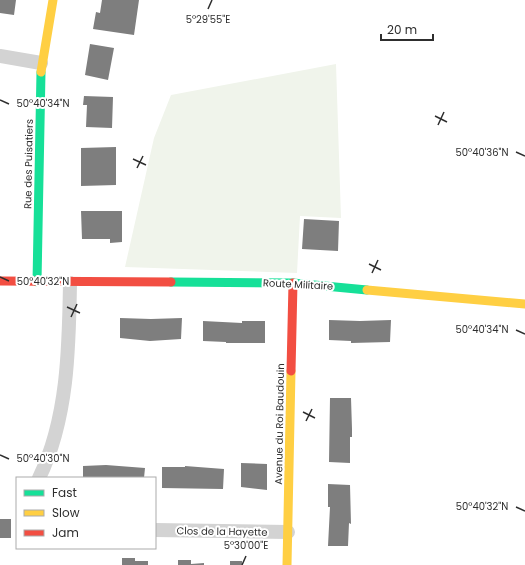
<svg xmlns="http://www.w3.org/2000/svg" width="525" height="565" viewBox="0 0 525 565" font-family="Poppins,sans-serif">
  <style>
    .green { fill: #f0f4eb }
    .building { fill: #7e7e7e }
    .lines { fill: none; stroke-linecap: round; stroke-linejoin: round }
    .street { stroke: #d3d3d3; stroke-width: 14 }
    .fast { stroke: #16e098; stroke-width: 9 }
    .slow { stroke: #ffcf43; stroke-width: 9 }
    .jam { stroke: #f24e42; stroke-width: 9 }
    .ticks { fill: none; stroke: #2e2e2e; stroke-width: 1.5 }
    .labels { text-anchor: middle; stroke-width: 4; stroke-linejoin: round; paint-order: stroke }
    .street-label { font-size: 10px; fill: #2e2e2e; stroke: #fff }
    .ticks-label { font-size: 10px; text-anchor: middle; fill: #2e2e2e; stroke: #fff; stroke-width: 4; stroke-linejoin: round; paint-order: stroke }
  </style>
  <rect width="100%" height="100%" fill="#fff"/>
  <path class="green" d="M336 64 341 218 300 216 297 273 125 267 154 138 171 95Z"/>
  <path class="building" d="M0 0H16L14 15 0 13Z
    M102 0H139L134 35 93 29 96 12 100 13Z
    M90 44 114 48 108 80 85 75Z
    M84 96 113 97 112 128 86 127 87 105H83Z
    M116 147V185L81 186V148Z
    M81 211H122V242L110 243V239H82Z
    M304 219 339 221 338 251 302 249Z
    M120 318 151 319 182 318 181 339 150 341 120 338Z
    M329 320 360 321 391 320 390 342 351 343V341L329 340Z
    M203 321 242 323V321H265V343H226V342L203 341Z
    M330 398H351L352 429V437H350V463L329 462Z
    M241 463 267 464V490L241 487Z
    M106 465 145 468 144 478H83V466Z
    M185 466 224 469 223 489 162 488V467H185Z
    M328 484 350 485 351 524 349 523 348 546H328L330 507H328Z
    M0 519H11V538H0Z
    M122 558H135V561H148V565H122Z
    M178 560H191V564L204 563V565H178Z
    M230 561H242V565H230Z"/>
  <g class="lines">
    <path class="street" d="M0 56 41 63
      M39 478C68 419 69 347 70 283
      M155 530 288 532"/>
    <path class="fast" d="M37 282 41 72
      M171 282 293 283 367 290"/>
    <path class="slow" d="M41 72 53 0
      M367 290 525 304
      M287 565 291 371"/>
    <path class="jam" d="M0 281 171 282
      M291 371 293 283"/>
  </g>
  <path class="ticks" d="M208 9 212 0M0 100 9 104M435 116 447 122M438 125 444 112M516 152 525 156M133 159 146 165M137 168 143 156M369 264 381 270M372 273 378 260M0 277 9 281M67 307 80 313M71 317 77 304M516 330 525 334M303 412 315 418M306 421 312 409M0 455 9 459M516 507 525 511M242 565 246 556"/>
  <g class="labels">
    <g class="street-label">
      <text transform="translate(28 164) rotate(-89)" y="4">Rue des Puisatiers</text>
      <text transform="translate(298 284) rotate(3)" y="4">Route Militaire</text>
      <text transform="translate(279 424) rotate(-89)" y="4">Avenue du Roi Baudouin</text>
      <text transform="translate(222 531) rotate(1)" y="4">Clos de la Hayette</text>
    </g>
  </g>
  <g class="ticks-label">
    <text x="208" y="23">5°29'55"E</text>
    <text x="43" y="107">50°40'34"N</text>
    <text x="482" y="156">50°40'36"N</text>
    <text x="43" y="285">50°40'32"N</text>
    <text x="482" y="333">50°40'34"N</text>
    <text x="43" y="462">50°40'30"N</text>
    <text x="482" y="510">50°40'32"N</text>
    <text x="246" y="549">5°30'00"E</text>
  </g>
  <rect x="16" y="477" width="140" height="72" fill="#ffffff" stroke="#ababab"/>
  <rect x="24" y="490" width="20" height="6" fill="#16e098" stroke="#ababab"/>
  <text x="52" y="497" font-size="12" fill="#2e2e2e">Fast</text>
  <rect x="24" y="510" width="20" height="6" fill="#ffcf43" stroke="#ababab"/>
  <text x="52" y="517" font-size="12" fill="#2e2e2e">Slow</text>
  <rect x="24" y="530" width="20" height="6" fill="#f24e42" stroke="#ababab"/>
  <text x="52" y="537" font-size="12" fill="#2e2e2e">Jam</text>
  <path d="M381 34v6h52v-6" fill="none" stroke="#2e2e2e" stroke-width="2"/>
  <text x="387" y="34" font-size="12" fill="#2e2e2e" stroke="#ffffff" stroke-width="3" paint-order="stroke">20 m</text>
</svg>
